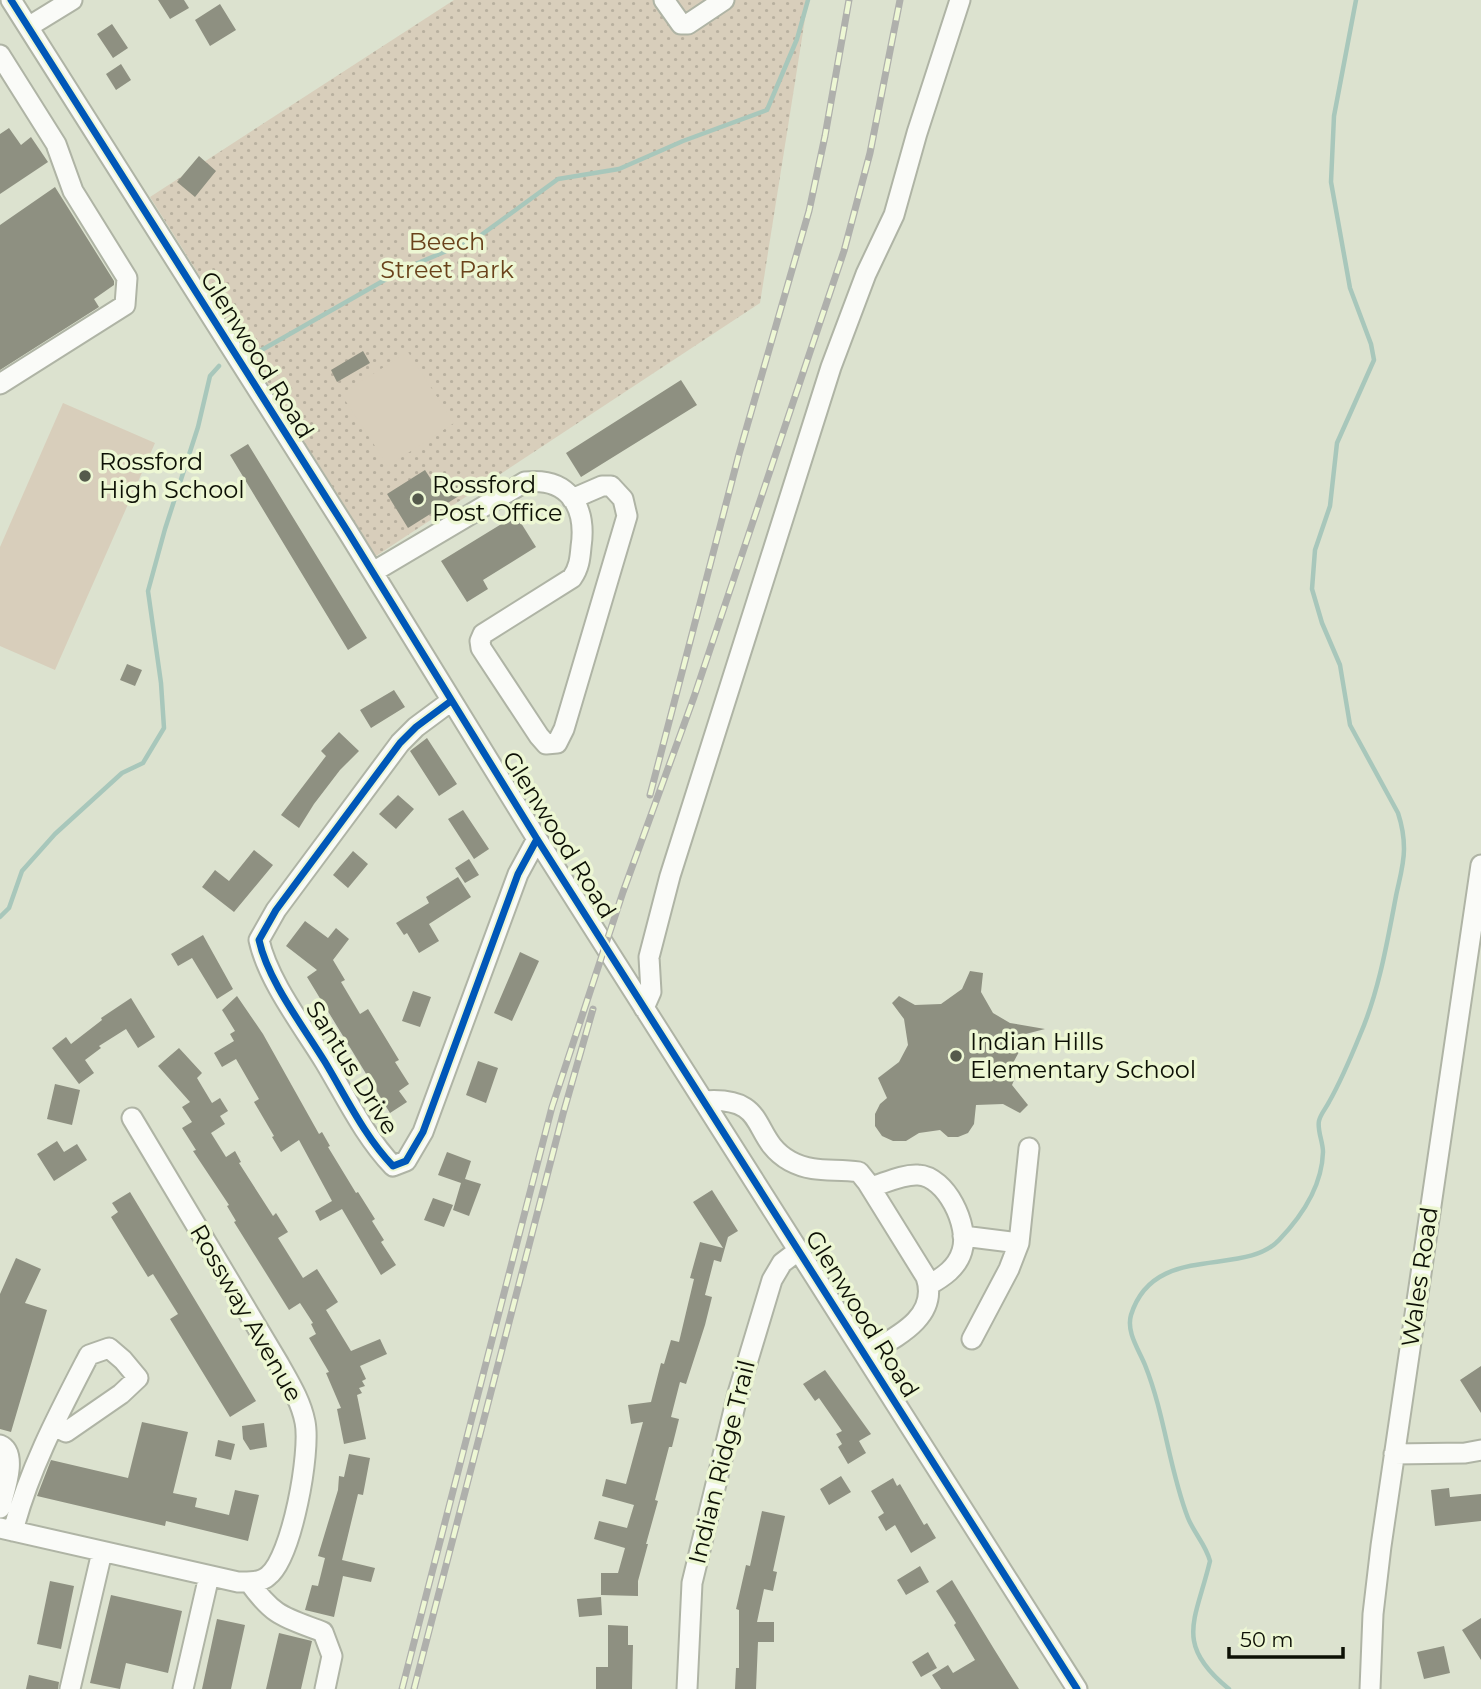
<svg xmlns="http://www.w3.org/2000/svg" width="1481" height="1689" viewBox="0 0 1481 1689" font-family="Montserrat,sans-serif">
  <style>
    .green { fill: url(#green-dots) }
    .pitch { fill: #d8cebb }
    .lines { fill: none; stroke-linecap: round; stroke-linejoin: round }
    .stream { stroke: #a8c7bb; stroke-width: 4.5 }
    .building { fill: #8e9081 }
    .minor-casing { stroke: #afb4a5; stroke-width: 23 }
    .minor { stroke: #fafbf8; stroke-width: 19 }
    .rail-casing { stroke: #afb0ac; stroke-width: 7 }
    .rail { stroke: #edf7d4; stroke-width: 4.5; stroke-dasharray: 13; stroke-linecap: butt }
    .cycleway-casing { stroke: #edf7d4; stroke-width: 11 }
    .cycleway { stroke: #0057b8; stroke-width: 7 }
    .poi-dot { fill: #555a4c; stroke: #edf7d4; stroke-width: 2.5 }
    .labels { text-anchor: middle; stroke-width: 7; stroke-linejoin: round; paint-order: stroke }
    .park-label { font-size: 24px; fill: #6a421b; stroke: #edf7d4 }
    .street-label { font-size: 24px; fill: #0d1005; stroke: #edf7d4 }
    .poi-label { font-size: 24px; fill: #0d1005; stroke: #edf7d4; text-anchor: start }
  </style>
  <defs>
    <pattern id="green-dots" width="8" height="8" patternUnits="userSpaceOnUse" patternTransform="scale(1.75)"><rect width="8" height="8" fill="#d8cebb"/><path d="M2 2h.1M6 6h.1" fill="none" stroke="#b8b09f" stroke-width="1.8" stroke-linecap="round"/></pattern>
  </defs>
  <rect width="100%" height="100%" fill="#dce2cf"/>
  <path class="green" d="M454 0H808L760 303 376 556 150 197Z"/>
  <path class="pitch" d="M408 352 454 423 388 466 341 394Z
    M63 403 155 443 55 670 0 646V547Z"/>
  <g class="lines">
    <path class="stream" d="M251 356 404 269 477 238 558 179 619 169 683 141 767 110 797 39 808 0
      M0 917 9 908 22 871 55 834 122 773 143 763 164 728 161 683 148 591 165 529 198 427 210 376 219 366
      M1229 1689C1173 1644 1196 1620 1210 1561 1206 1545 1194 1533 1188 1518 1169 1469 1165 1415 1145 1365 1139 1350 1126 1332 1131 1315 1154 1241 1244 1278 1279 1240 1302 1216 1322 1187 1323 1152 1323 1142 1317 1130 1319 1121 1320 1115 1326 1108 1329 1102 1341 1081 1351 1057 1360 1035 1379 991 1387 943 1396 896 1399 881 1404 865 1404 849 1404 836 1402 825 1398 813L1350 725 1340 665 1322 623 1312 589 1315 550 1330 506 1337 443 1374 360 1371 344 1350 288 1331 182 1334 116 1356 0"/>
  </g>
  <path class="building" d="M158 0H184L189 8 170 19Z
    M220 4 236 30 210 46 195 20Z
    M112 24 128 48 113 58 97 34Z
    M121 64 131 80 116 90 106 74Z
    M9 128 21 145 31 137 48 162 0 194V134Z
    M199 156 216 171 195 197 177 182Z
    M55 187 114 281V285L94 299 99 307 0 370V225Z
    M363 351 370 363 337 382 331 370Z
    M681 380 697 405 581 477 566 453Z
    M248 444 367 638 348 650 230 455Z
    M425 470 438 490 453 481 462 494 408 528 387 494Z
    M516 515 536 547 483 580 488 589 467 602 441 561Z
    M127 664 142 670 135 686 120 680Z
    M394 690 405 707 371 728 360 710Z
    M339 732 359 751 340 770 314 804 299 828 281 815 326 756 321 751Z
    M427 738 457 784 439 796 410 751Z
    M398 795 414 809 396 829 379 814Z
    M463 810 489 849 474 859 448 819Z
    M254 850 273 865 234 912 202 887 215 870 229 881Z
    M353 851 368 864 348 888 333 875Z
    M469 859 479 875 465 883 455 868Z
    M458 877 471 897 429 924 439 941 419 953 407 933 404 935 396 923 429 903 426 897Z
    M305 921 328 938 336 928 349 939 333 960 345 980 341 982 360 1014 368 1009 399 1060 395 1062 409 1084 399 1091 407 1102 390 1113 307 977 317 970 286 946Z
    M203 935 233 989 217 999 192 958 178 966 171 954Z
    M520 952 539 961 512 1021 494 1013Z
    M970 971 983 973 981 992 993 1013 1010 1023 1045 1029 1010 1038 1020 1050 1013 1063 1015 1078 1012 1085 1028 1105 1020 1113 1003 1104 976 1105 974 1124 968 1133 958 1137H948L940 1130 919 1133 906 1141H893L882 1136 875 1126V1114L880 1104 887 1098 878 1078 899 1062 908 1045 904 1019 892 1003 899 996 915 1005 941 1004 962 989Z
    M413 991 431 997 420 1027 402 1021Z
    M237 996 263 1034 319 1134 322 1132 330 1146 328 1147 356 1193 358 1192 375 1219 372 1221 384 1240 381 1242 396 1265 381 1275 342 1209 320 1221 315 1211 332 1201 299 1140 281 1152 272 1137 274 1136 254 1102 259 1099 236 1059 222 1067 214 1053 234 1041 230 1034 235 1031 222 1010Z
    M131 998 155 1037 138 1048 126 1029 99 1046 101 1048 85 1060 94 1073 79 1084 52 1048 66 1037 71 1044 102 1020 101 1018Z
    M179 1048 202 1073 197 1078 212 1103 220 1098 228 1111 220 1116 225 1124 211 1133 226 1157 235 1151 241 1162 239 1163 273 1216 276 1213 288 1232 278 1238 303 1278 317 1269 338 1302 326 1310 351 1351 380 1339 387 1354 360 1366 366 1379 362 1381 365 1386 359 1388 362 1393 357 1395 366 1439 344 1444 337 1409 341 1408 326 1373 329 1372 309 1338 316 1334 311 1324 313 1323 300 1303 289 1310 234 1222 236 1221 227 1206 229 1205 193 1151 196 1150 182 1128 192 1122 182 1107 190 1102 158 1066Z
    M478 1061 498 1068 486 1103 466 1095Z
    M55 1084 80 1090 72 1125 47 1119Z
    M57 1141 64 1152 77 1144 87 1160 54 1181 37 1154Z
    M447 1152 471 1161 465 1179 481 1184 469 1216 453 1210 461 1183 438 1175Z
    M712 1190 738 1231 728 1237 721 1262 714 1260 705 1295 712 1297 705 1325 686 1384 680 1382 671 1417 679 1419 672 1447H669L655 1500 658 1501 646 1544H648L638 1581V1596L601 1595V1573H618L625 1548 594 1539 599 1521 627 1528 634 1505 602 1496 606 1479 626 1484 643 1422 631 1424 628 1405 651 1402 661 1363 664 1364 671 1340 679 1342 694 1279 690 1278 700 1242 723 1248 693 1202Z
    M130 1192 256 1401 230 1417 170 1319 178 1314 153 1274 148 1277 111 1217 118 1212 112 1203Z
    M433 1198 453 1205 444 1227 424 1220Z
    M16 1258 41 1269 25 1303 47 1310 11 1432 0 1429V1294Z
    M1481 1366V1413L1460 1380Z
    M825 1370 871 1434 859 1441 866 1453 848 1464 838 1447 842 1444 836 1434 842 1431 819 1398 815 1401 803 1384Z
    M142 1422 188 1432 173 1493 197 1498 195 1507 229 1515 235 1490 259 1495 248 1541 166 1521 165 1526 37 1496 51 1460 128 1478Z
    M264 1423 267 1447 250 1450 243 1439 242 1426Z
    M218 1440 235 1444 231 1460 215 1456Z
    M349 1454 370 1458 363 1495 358 1494 342 1560 375 1568 371 1582 343 1576 334 1617 305 1610 312 1585 318 1586 325 1558 318 1556 338 1490 339 1476 344 1477Z
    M841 1476 851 1492 829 1505 820 1489Z
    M893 1478 897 1486 900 1484 924 1525 927 1523 936 1538 911 1553 895 1525 886 1531 878 1517 884 1513 871 1491Z
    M1449 1488 1450 1497 1481 1494V1521L1435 1526 1431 1490Z
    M762 1511 785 1516 773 1571 777 1572 773 1591 764 1589 757 1622H774V1642H758L756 1689H735L736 1668H739V1610L736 1609 746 1565 750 1566Z
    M920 1566 929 1582 906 1595 897 1580Z
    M952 1580 994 1649 1019 1689H941L932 1675 948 1665 953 1673 975 1660 954 1625 956 1623 936 1591Z
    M50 1581 74 1586 61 1649 37 1644Z
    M111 1595 182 1611 168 1673 126 1663 120 1689 90 1683Z
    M601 1597 602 1615 579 1617 577 1599Z
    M1481 1618V1660L1462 1630Z
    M217 1619 245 1625 231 1689H202Z
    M608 1625 628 1626V1645H633L632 1689H596V1667H608Z
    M279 1633 312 1641 301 1689H266Z
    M1444 1646 1450 1673 1424 1679 1417 1652Z
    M928 1652 937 1668 921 1677 912 1662Z
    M29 1675 59 1682 58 1689H26Z"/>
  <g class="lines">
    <g class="minor-casing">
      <path id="minor" d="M11 0 348 532 537 839 1077 1689
        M664 0 681 24H688L724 0
        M28 27 72 0
        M0 55 56 144 73 191 127 278 125 305 0 384
        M373 572 525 482C568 477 587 506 581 547 580 559 579 568 572 578L483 634 480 641 481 648 539 736 546 744 557 743 564 729 627 516 623 499 611 486H602L572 499
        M451 701 416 727 400 743 276 910 259 940C268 981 303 1026 325 1062 346 1097 365 1137 393 1166L406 1161 423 1132 518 874 537 839
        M644 1008 651 992 649 957 670 876 831 367 866 274 894 215 917 133 960 0
        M704 1101C771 1096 749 1138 790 1161 814 1174 834 1168 859 1172L867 1182 926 1277C940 1318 894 1338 865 1355
        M871 1187C885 1183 903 1174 918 1175 946 1176 970 1226 962 1251 957 1268 943 1277 929 1285
        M963 1236 1019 1243
        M972 1339 1009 1269 1019 1243 1029 1148
        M0 1445C19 1453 4 1492 0 1508
        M1394 1454 1465 1453 1481 1450
        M0 1528 238 1582C247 1582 261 1583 268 1576 292 1558 311 1451 305 1422 301 1401 289 1382 279 1364L132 1118
        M13 1531C29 1469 60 1411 89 1355L109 1348 123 1360 138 1378 121 1394 66 1432 54 1426
        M249 1582C274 1617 284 1617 323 1632L332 1656 325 1689
        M70 1689 102 1552
        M183 1689 209 1576
        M687 1689 692 1583 738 1393 772 1280 782 1263 799 1250
        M1370 1689 1373 1614 1381 1546 1481 865"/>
    </g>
    <use href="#minor" class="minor"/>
    <g class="rail-casing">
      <path id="rail" d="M650 795 739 454 809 211 825 136 849 0
        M402 1689 552 1107 623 892 694 697 844 251 870 153 900 0
        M414 1689 563 1114 593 1009"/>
    </g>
    <use href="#rail" class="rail"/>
    <g class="cycleway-casing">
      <path id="cycleway" d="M11 0 348 532 537 839 1077 1689
        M451 701 416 727 400 743 276 910 259 940C268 981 303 1026 325 1062 346 1097 365 1137 393 1166L406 1161 423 1132 518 874 537 839"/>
    </g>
    <use href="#cycleway" class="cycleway"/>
  </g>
  <g class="poi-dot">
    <circle cx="85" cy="476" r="7"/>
    <circle cx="418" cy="499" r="7"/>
    <circle cx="956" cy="1056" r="7"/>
  </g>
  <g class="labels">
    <g class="park-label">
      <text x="447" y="250">Beech<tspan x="447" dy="28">Street Park</tspan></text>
    </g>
    <g class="street-label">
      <text transform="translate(257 355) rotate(58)" y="8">Glenwood Road</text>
      <text transform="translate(559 835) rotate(58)" y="8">Glenwood Road</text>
      <text transform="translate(352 1068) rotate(58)" y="8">Santus Drive</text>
      <text transform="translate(1420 1277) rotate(-82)" y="8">Wales Road</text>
      <text transform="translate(246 1313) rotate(60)" y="8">Rossway Avenue</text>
      <text transform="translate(862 1314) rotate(58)" y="8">Glenwood Road</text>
      <text transform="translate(722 1462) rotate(-76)" y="8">Indian Ridge Trail</text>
    </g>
    <g class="poi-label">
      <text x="99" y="470">Rossford<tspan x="99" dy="28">High School</tspan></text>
      <text x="432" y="493">Rossford<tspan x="432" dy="28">Post Office</tspan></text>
      <text x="970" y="1050">Indian Hills<tspan x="970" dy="28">Elementary School</tspan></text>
    </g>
  </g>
  <path d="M1229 1647v10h114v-10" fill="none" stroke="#0d1005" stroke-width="3.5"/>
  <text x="1240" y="1647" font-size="21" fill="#0d1005" stroke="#edf7d4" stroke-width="5" paint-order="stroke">50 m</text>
</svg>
